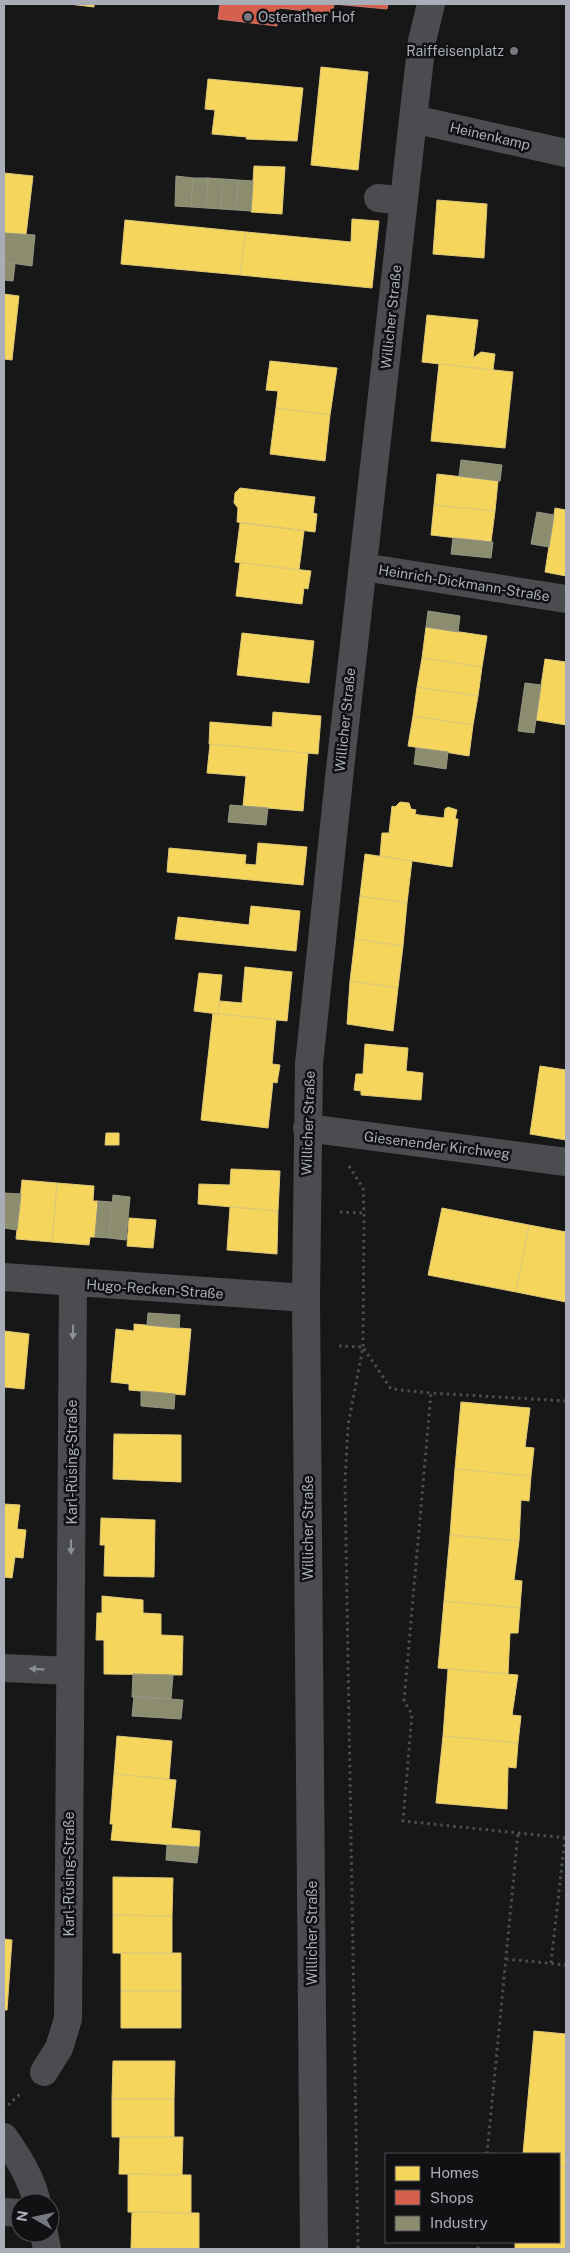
<svg xmlns="http://www.w3.org/2000/svg" width="570" height="2253" viewBox="0 0 570 2253" font-family="'Public Sans',sans-serif">
  <style>
    .homes { fill: #f6d55c; stroke: #dfc978 }
    .shops { fill: #d6604d; stroke: #c8776d }
    .industry { fill: #8c8c6e; stroke: #949684 }
    .lines { fill: none; stroke-linecap: round; stroke-linejoin: round }
    .path { stroke: #4d4e52; stroke-width: 3; stroke-dasharray: 2.5 4; stroke-linecap: butt }
    .minor { stroke: #4b4c50; stroke-width: 28 }
    .oneway { fill: #8c9099 }
    .poi-dot { fill: #757880; stroke: #111113; stroke-width: 2 }
    .labels { text-anchor: middle; stroke-width: 5; stroke-linejoin: round; paint-order: stroke }
    .poi-label { font-size: 14px; fill: #a8adb8; stroke: #111113; text-anchor: start }
    .street-label { font-size: 14px; fill: #a8adb8; stroke: #111113 }
  </style>
  <rect width="100%" height="100%" fill="#171717"/>
  <path class="homes" d="M69 4H94V7Z
    M321 67 368 72 358 170 311 165Z
    M208 79 303 88 297 141 246 139 247 137 212 134 215 110 205 109Z
    M254 166 285 167 282 214 251 212Z
    M4 173 33 176 26 235 4 233Z
    M437 200 487 204 484 258 433 254Z
    M352 219 379 221 372 288 240 275 246 232 351 242Z
    M125 220 246 232 240 275 121 264Z
    M4 294 19 296 12 360 4 359Z
    M427 315 478 320 473 358 481 352 495 354 493 370 422 362Z
    M270 361 337 368 330 415 276 408 278 391 266 390Z
    M439 364 513 372 505 448 431 441Z
    M276 408 330 415 325 461 270 454Z
    M437 474 498 481 495 511 434 505Z
    M240 488 315 497 313 513 317 514 315 532 237 522 238 508 234 503 235 493Z
    M434 505 495 511 491 542 431 535Z
    M555 508 566 510V576L545 572Z
    M240 523 304 531 299 570 235 562Z
    M240 563 311 571 308 589 304 588 302 604 236 596Z
    M426 627 487 636 482 667 422 658Z
    M242 633 314 641 309 683 237 675Z
    M422 658 482 667 478 696 417 687Z
    M545 659 566 662V725L536 720Z
    M417 687 478 696 473 725 413 716Z
    M273 712 321 716 318 754 209 744 210 722 272 727Z
    M413 716 473 725 469 756 408 746Z
    M210 744 308 753 303 811 243 806 246 776 207 773Z
    M400 802 409 803 411 809 416 810 415 814 419 815 444 818 445 809 448 807 457 810 455 819H458L452 867 380 856 382 833H389L392 806 395 807Z
    M258 843 307 847 303 885 167 872 169 848 246 855 245 864 256 865Z
    M365 854 412 861 407 903 360 896Z
    M360 896 407 903 403 946 355 939Z
    M251 906 300 911 296 951 175 939 178 917 249 925Z
    M355 939 403 946 398 988 350 981Z
    M245 967 292 972 287 1021 218 1014 220 1001 242 1003Z
    M199 973 222 975 218 1014 194 1011Z
    M350 981 398 988 393 1031 347 1024Z
    M213 1013 276 1020 272 1064 280 1065 277 1083 273 1082 268 1128 201 1120Z
    M365 1044 408 1048 406 1071 423 1073 421 1100 361 1095V1091L354 1090 356 1074H363Z
    M540 1066 566 1070V1140L530 1134Z
    M106 1133H119V1145H105Z
    M231 1169 280 1171 278 1211 198 1204 199 1184 230 1185Z
    M22 1180 57 1183 52 1242 16 1239Z
    M57 1183 94 1186 93 1201H98L95 1237H90L89 1245 52 1242Z
    M230 1207 278 1211 277 1254 227 1250Z
    M442 1208 529 1225 516 1292 428 1275Z
    M129 1218 156 1220 153 1248 127 1246Z
    M529 1225 566 1232V1302L516 1292Z
    M134 1324 191 1329 185 1395 129 1390V1384L111 1382 116 1329 134 1331Z
    M4 1331 29 1334 24 1389 4 1387Z
    M461 1402 530 1408 525 1447 534 1448 531 1476 455 1469Z
    M114 1434 181 1435V1482L113 1479Z
    M455 1469 531 1476 529 1501 521 1500 519 1541 450 1535Z
    M4 1504 20 1505 17 1529 26 1530 23 1558 15 1557 12 1578 4 1577Z
    M101 1518 155 1520 154 1577 104 1576 105 1545H100Z
    M450 1535 519 1541 514 1580 522 1581 520 1608 444 1601Z
    M102 1596 143 1600V1613L161 1614V1635L183 1636 182 1675 104 1674V1640H96L97 1613H102Z
    M444 1601 520 1608 518 1633H510L508 1674 438 1668Z
    M448 1669 518 1675 512 1715 521 1716 518 1743 443 1736Z
    M117 1736 172 1741 169 1779 114 1774Z
    M443 1736 518 1743 516 1768 508 1767 507 1809 436 1803Z
    M114 1774 176 1780 171 1828 200 1831 199 1847 111 1840 113 1824H110Z
    M113 1877 173 1878 172 1916 113 1915Z
    M113 1915 172 1916V1954L113 1953Z
    M4 1939 12 1940 7 2010H4Z
    M121 1953H181V1991H121Z
    M121 1991H181V2028H121Z
    M534 2031 566 2034V2167H559V2154H523Z
    M113 2061H175L174 2099H112Z
    M112 2099H174V2137H112Z
    M120 2137H183L182 2175 119 2174Z
    M559 2167H566V2249H515V2242H559Z
    M128 2174 191 2175V2213L128 2212Z
    M132 2212 199 2213V2249L131 2248Z"/>
  <path class="shops" d="M220 4H388L387 9 334 4 333 14 279 8 277 26 218 19Z"/>
  <path class="industry" d="M176 176 193 178 191 207 175 206Z
    M193 178H208L206 208 191 207Z
    M208 178 223 179 221 209 206 208Z
    M223 179 238 180 236 210 221 209Z
    M238 180 253 181 251 211 236 210Z
    M4 233 35 235 32 266 4 262Z
    M4 262 15 264 13 281 4 280Z
    M461 460 502 465 500 481 459 476Z
    M537 512 554 515 549 547 531 544Z
    M453 538 493 542 491 558 451 554Z
    M428 611 460 616 458 632 426 627Z
    M525 683 541 685 534 733 518 731Z
    M416 748 448 752 446 769 414 764Z
    M230 805 268 808 266 825 228 822Z
    M4 1193 21 1194 17 1230 4 1228Z
    M113 1195 130 1197 126 1240 109 1238Z
    M98 1201 112 1202 109 1238 95 1237Z
    M148 1313 180 1315 179 1328 147 1325Z
    M141 1391 175 1394 174 1409 141 1406Z
    M133 1674 173 1675 171 1699 132 1697Z
    M134 1696 183 1700 181 1719 132 1716Z
    M167 1845 199 1847 197 1863 166 1860Z"/>
  <g class="lines">
    <path class="path" d="M349 1166 363 1188 364 1213 363 1347 348 1425 345 1483 358 2249
      M340 1212 364 1213
      M339 1346 363 1347 391 1389 431 1393
      M566 1401 431 1393 404 1701 412 1714 403 1821 566 1838
      M506 1959 566 1965
      M551 1963 565 1838
      M8 2105 20 2094
      M487 2154 518 1833
      M478 2249 479 2242"/>
    <path class="minor" d="M413 119 566 153
      M378 198 404 201
      M363 567 566 599
      M307 1128 566 1162
      M4 1277 306 1298
      M4 1668 70 1671
      M44 2072 59 2048 68 2019 73 1284
      M4 2137C18 2157 32 2179 37 2203
      M4 2212 20 2213
      M44 2233 47 2249
      M314 2249 306 1298 309 1064 340 769 413 119 422 41 431 4"/>
  </g>
  <defs><path id="oneway-solid" d="M-6-.8H1V-3.2L6.5 0L1 3.2V.8H-6Z" transform="scale(1.25)"/></defs>
  <g class="oneway">
    <use href="#oneway-solid" transform="translate(73 1332) rotate(91)"/>
    <use href="#oneway-solid" transform="translate(71 1547) rotate(90)"/>
    <use href="#oneway-solid" transform="translate(37 1669) rotate(-177)"/>
  </g>
  <g class="poi-dot">
    <circle cx="248" cy="17" r="5"/>
    <circle cx="514" cy="51" r="5"/>
  </g>
  <g class="labels">
    <g class="poi-label">
      <text x="258" y="22">Osterather Hof</text>
      <text x="504" y="56" text-anchor="end">Raiffeisenplatz</text>
    </g>
    <g class="street-label">
      <text transform="translate(490 136) rotate(13)" y="5">Heinenkamp</text>
      <text transform="translate(391 317) rotate(-84)" y="5">Willicher Straße</text>
      <text transform="translate(464 583) rotate(9)" y="5">Heinrich-Dickmann-Straße</text>
      <text transform="translate(345 720) rotate(-84)" y="5">Willicher Straße</text>
      <text transform="translate(308 1123) rotate(-88)" y="5">Willicher Straße</text>
      <text transform="translate(437 1145) rotate(7)" y="5">Giesenender Kirchweg</text>
      <text transform="translate(155 1289) rotate(4)" y="5">Hugo-Recken-Straße</text>
      <text transform="translate(72 1462) rotate(-90)" y="5">Karl-Rüsing-Straße</text>
      <text transform="translate(308 1528) rotate(-90)" y="5">Willicher Straße</text>
      <text transform="translate(69 1874) rotate(-90)" y="5">Karl-Rüsing-Straße</text>
      <text transform="translate(312 1933) rotate(-90)" y="5">Willicher Straße</text>
    </g>
  </g>
  <rect width="570" height="2253" fill="none" stroke="#a8adb8" stroke-width="10"/>
  <rect x="385" y="2153" width="175" height="90" fill="#111113" stroke="#4d4f55"/>
  <rect x="395" y="2166" width="25" height="15" fill="#f6d55c" stroke="#4d4f55"/>
  <text x="430" y="2178" font-size="15" fill="#a8adb8">Homes</text>
  <rect x="395" y="2190" width="25" height="15" fill="#d6604d" stroke="#4d4f55"/>
  <text x="430" y="2203" font-size="15" fill="#a8adb8">Shops</text>
  <rect x="395" y="2216" width="25" height="15" fill="#8c8c6e" stroke="#4d4f55"/>
  <text x="430" y="2228" font-size="15" fill="#a8adb8">Industry</text>
  <g transform="translate(35 2218) rotate(279)"><circle r="24" fill="#111113" stroke="#4d4f55"/>
  <path d="M0-4L9 19L0 12L-9 19Z" fill="#757880"/>
  <text y="-8" font-size="14" font-weight="bold" text-anchor="middle" fill="#a8adb8">N</text>
  </g>
</svg>
